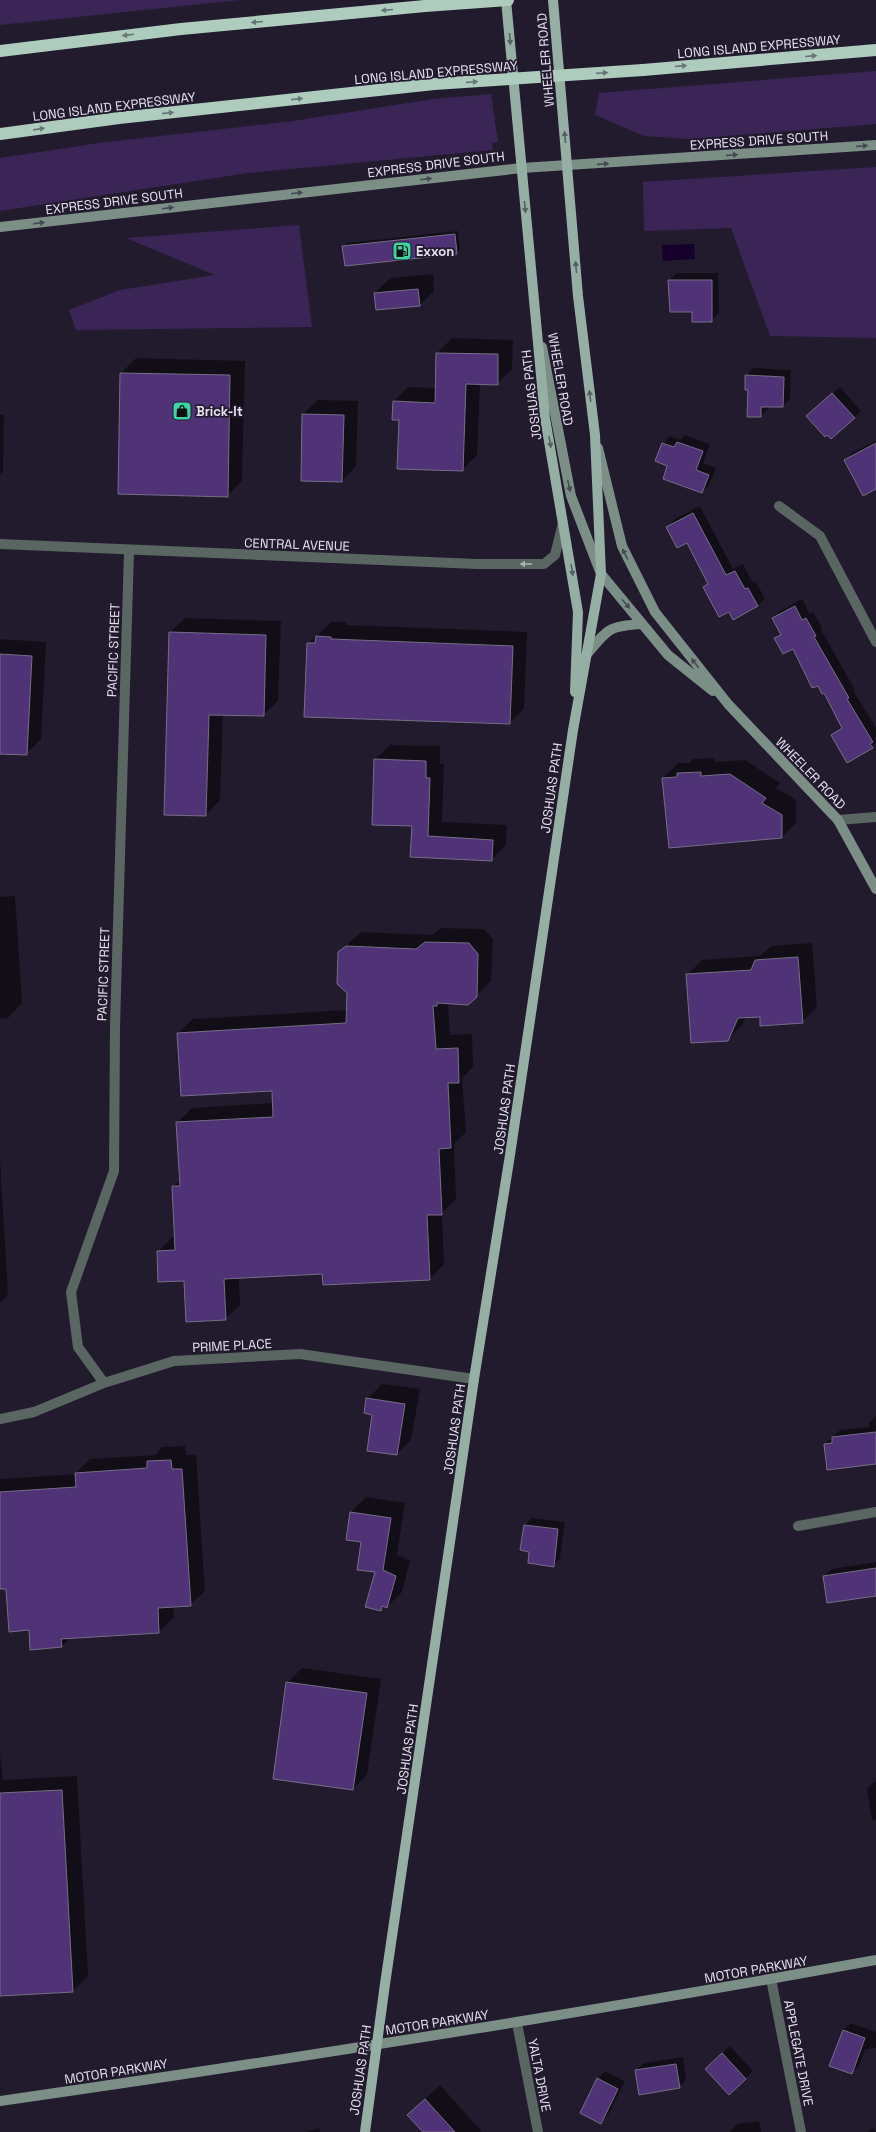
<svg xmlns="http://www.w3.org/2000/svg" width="876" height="2132" viewBox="0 0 876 2132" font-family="'Space Grotesk',sans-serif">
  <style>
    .green { fill: #3a2556 }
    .water { fill: #15002c }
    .shadow { fill: #0007; fill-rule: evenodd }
    .building { fill: #503277; stroke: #766e86 }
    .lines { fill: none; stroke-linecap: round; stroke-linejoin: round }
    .street { stroke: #5a6661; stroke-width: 10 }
    .secondary { stroke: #7c8f87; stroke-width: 10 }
    .primary { stroke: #96afa4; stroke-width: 10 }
    .highway { stroke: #aeccbe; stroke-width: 12 }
    .highway-bridge { stroke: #aeccbe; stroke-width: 12 }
    .oneway { fill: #687476 }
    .oneway2 { fill: #565e63 }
    .oneway3 { fill: #464952 }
    .oneway4 { fill: #adafb6 }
    .labels { text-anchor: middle; stroke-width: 3.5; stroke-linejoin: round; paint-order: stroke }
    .street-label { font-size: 13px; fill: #e5e0ee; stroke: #221b2e }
    .poi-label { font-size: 13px; font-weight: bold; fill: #e5e0ee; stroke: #221b2e; text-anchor: start }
  </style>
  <rect width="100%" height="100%" fill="#221b2e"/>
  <path class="green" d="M0 0H240L0 25Z
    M876 71V124L689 139 644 136 595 115 599 93Z
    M491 94 498 142 492 143 493 150 248 173 0 211V158L99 143 293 121 434 99Z
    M876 167V338L770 336 731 228 644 231 643 182Z
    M299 225 312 327 76 330 69 310 120 290 215 275 126 238Z"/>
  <path class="water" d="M694 244 695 259 663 261 662 245Z"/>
  <path class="shadow" d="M458 231 460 250 456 253 343 246 347 243Z
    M677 273H718L719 313 711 321 693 311 669 280Z
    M433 274 434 291 420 305 375 293 390 278Z
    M452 338 513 340 512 369 497 384 480 383 477 455 462 470 400 419 394 401 408 387 436 388 437 353Z
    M136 358 245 361 242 481 227 496 121 373Z
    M753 368 791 370 790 399 783 406H768V409L761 416 746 376Z
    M840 387 861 411 854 418 815 409Z
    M318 400 358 401 356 466 342 481 303 414Z
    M0 415H4L3 472 0 474Z
    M685 435 710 444 703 463 716 468 709 485 702 492 669 465 663 444 670 436 680 440Z
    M876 441V488L846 460 853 452Z
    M700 506 733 569 743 564 753 583 755 581 765 598 758 606 729 611 704 588 709 583 687 541 668 527 675 519Z
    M802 599 810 614 813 612 822 628 821 630 855 690 854 692 876 728V743L847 761 832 735 842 726 825 692 793 647 776 639 781 633 773 618 780 611Z
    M185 618 281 621 278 701 263 715 223 714 220 800 206 815 170 632Z
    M331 622H346V625L527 632 524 709 509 723 308 644Z
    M0 639 46 642 41 739 26 754 0 753Z
    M390 745 440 746V764H444L442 822 507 825 506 845 491 860 411 856 413 825 375 759Z
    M715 758V762L745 760 780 783 776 788 796 800V823L782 837 670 847 663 778 678 763H689L693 759Z
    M15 896 22 1003 8 1018 0 1019V897Z
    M441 928 484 929 493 939 491 981 468 1004 448 1003 450 1035 472 1034 473 1067 462 1078 466 1132 454 1144 456 1199 442 1213 444 1264 430 1279 323 1273 239 1277 240 1305 225 1319 158 1252 172 1237H175L173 1187 181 1179 177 1123 192 1108 274 1103 273 1090 178 1033 193 1019 347 1010 348 992 339 953 354 938 362 932 432 935Z
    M812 943 817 1007 802 1022 761 1016 746 1017 742 1025 727 1040 687 975 702 960 760 956 771 946Z
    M0 1159 8 1295 0 1303Z
    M382 1384 420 1389 411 1440 397 1454 367 1399Z
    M876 1416V1462L825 1444 840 1430 869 1427V1423Z
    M185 1446 186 1455H196L205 1591 190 1605 173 1606 174 1617 159 1632 70 1638 62 1646 30 1629 7 1588H0V1479L75 1474 90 1459 155 1455 162 1447ZM158 1603 159 1620H157L156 1604Z
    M366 1497 405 1503 397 1555 410 1561 402 1592 387 1607 384 1606 380 1610 376 1571 362 1541 347 1539 351 1512Z
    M532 1518 565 1522 560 1558 553 1566 530 1551 525 1525Z
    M876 1562V1594L824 1577 832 1569Z
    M302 1668 381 1679 367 1775 353 1789 287 1683Z
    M0 1753 3 1780 77 1776 88 1976 73 1991 0 1995Z
    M876 1780V1820L872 1821 867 1788Z
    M851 2023 876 2032V2048L865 2049 859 2066 851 2073 830 2066 843 2030Z
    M730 2046 753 2071 730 2093 714 2061Z
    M683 2057 686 2080 679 2087 636 2071 644 2063Z
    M605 2071 625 2081 608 2115 601 2123 598 2079Z
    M440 2085 482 2132H424L408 2115Z
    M759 2121 761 2132H730L737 2124Z
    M319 2128 320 2132H306Z
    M873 2128 876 2132H868Z"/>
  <path class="building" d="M455 234 457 254 345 266 342 246Z
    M668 280H712V322H692V312H670Z
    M418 289 420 306 376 310 374 293Z
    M436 353 498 354V385L466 384 463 471 397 469 399 420H392L393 401 435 403Z
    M120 373 230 375 228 497 118 494Z
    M745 375 784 377 783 407H761V417H747L748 390H745Z
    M832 393 855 418 831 439 827 435 825 437 806 416Z
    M302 414 344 415 342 482 301 481Z
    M677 442 703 451 696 470 709 475 702 493 663 479 667 466 655 461 662 443 674 447Z
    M876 443V489L863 496 844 460Z
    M693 513 726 575 735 571 745 589 748 588 758 606 733 620 729 612 719 617 703 587 708 584 687 543 677 548 666 527Z
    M795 606 802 620 806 618 816 636 814 637 849 698 847 699 873 742 870 744 873 748 847 763 831 735 842 728 824 693 822 694 818 686 812 688 793 649 783 654 774 638 781 635 772 618Z
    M169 632 266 635 264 716 209 715 206 816 164 815Z
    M316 636 331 637V639L513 646 510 724 304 717 307 643H315Z
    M0 654 32 656 27 755 0 754Z
    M374 759 426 761V778H430L428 836 493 840 492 861 410 857 412 826 372 825Z
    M701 772V776L730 774 766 798 762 803 782 815V838L669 848 662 778 677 777V773Z
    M425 942 469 943 478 954 477 997 468 1005 437 1003V1006H433L436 1049 458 1048 459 1083H448L451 1148 439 1149 442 1215H427L430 1280 323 1285 322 1274 224 1279 226 1320 186 1322 184 1281 158 1282 157 1251 175 1250 172 1186H180L176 1122 273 1117 272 1091 181 1096 177 1033 346 1023 347 993 337 984 338 952 346 946 416 949Z
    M798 957 803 1023 760 1026V1017L738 1018 728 1041 691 1043 686 974 751 970 755 960Z
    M366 1398 405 1404 397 1455 367 1451 372 1415 364 1413Z
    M876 1432V1464L827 1470 824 1444 832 1443V1437Z
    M171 1460 172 1469H182L191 1606 158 1608 159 1633 61 1639 62 1647 30 1650 29 1630 9 1632 6 1589H0V1492L76 1487 75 1473 147 1468V1461Z
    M350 1512 391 1518 383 1570 396 1576 387 1608 382 1606 381 1611 365 1607 375 1572 357 1570 361 1542 346 1540Z
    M524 1525 558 1529 554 1567 528 1563 529 1552 520 1550Z
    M876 1568V1596L827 1603 823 1576Z
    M286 1682 367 1693 353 1790 273 1779Z
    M62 1790 73 1992 0 1996V1793Z
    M843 2030 865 2038 852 2074 829 2066Z
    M722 2053 746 2079 729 2095 705 2069Z
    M676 2064 680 2088 639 2095 635 2070Z
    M597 2078 618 2089 601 2124 580 2113Z
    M425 2099 455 2132H423L407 2115Z"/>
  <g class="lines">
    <path class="street" d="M779 506 820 536 876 642
      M0 544 477 564H544L555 555 563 523
      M838 820 876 817
      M104 1383 78 1347 71 1292 114 1171 115 1026 129 551
      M0 1419 34 1412 104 1383 174 1361 300 1354 474 1379
      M798 1526 876 1512
      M771 1979 801 2132
      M517 2023 538 2132"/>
    <path class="secondary" d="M0 227 522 168 876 145
      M542 347 571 496 601 574 668 655 713 691
      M598 448 622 546 655 612 728 704 838 820 876 889
      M587 654C608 629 608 626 642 624
      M0 2101C293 2059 585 2013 876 1960"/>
    <path class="primary" d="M506 0 545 418 578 612 575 692
      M365 2132 385 1984 474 1379 510 1155 573 730 601 574 595 435 578 296 553 0"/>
    <path class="highway" d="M0 51 181 29 425 6
      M643 70 876 50
      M0 134 119 118 434 84"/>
    <path class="highway-bridge" d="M425 6 508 0
      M434 84 643 70"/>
  </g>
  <defs><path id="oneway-solid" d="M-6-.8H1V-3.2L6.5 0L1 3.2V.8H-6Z"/></defs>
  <g class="oneway">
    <use href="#oneway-solid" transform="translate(387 10) rotate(175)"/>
    <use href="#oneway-solid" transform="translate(257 22) rotate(175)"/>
    <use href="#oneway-solid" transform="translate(128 35) rotate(173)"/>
    <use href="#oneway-solid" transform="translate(811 56) rotate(-5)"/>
    <use href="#oneway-solid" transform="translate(681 66) rotate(-5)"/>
    <use href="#oneway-solid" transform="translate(602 73) rotate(-4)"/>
    <use href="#oneway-solid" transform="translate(472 82) rotate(-4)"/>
    <use href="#oneway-solid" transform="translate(297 99) rotate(-6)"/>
    <use href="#oneway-solid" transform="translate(168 113) rotate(-6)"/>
    <use href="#oneway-solid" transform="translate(39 129) rotate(-8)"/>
  </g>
  <g class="oneway2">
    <use href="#oneway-solid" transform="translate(510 39) rotate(85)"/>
    <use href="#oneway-solid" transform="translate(565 137) rotate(-95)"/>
    <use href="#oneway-solid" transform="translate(525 207) rotate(85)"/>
    <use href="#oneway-solid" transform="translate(576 267) rotate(-95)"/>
    <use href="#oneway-solid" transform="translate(590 396) rotate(-97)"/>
    <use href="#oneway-solid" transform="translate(550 442) rotate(80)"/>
    <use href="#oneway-solid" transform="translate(572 570) rotate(81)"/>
  </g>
  <g class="oneway3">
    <use href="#oneway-solid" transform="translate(862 146) rotate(-4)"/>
    <use href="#oneway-solid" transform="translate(732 155) rotate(-4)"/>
    <use href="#oneway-solid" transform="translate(603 164) rotate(-4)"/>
    <use href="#oneway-solid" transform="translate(426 179) rotate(-7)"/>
    <use href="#oneway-solid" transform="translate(297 193) rotate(-7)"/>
    <use href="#oneway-solid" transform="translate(168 208) rotate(-7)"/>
    <use href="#oneway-solid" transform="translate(39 223) rotate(-7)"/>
    <use href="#oneway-solid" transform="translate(569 486) rotate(78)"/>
    <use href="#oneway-solid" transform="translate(625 554) rotate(-117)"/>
    <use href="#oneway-solid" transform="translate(626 604) rotate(50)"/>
    <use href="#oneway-solid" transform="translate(695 663) rotate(-129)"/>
  </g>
  <use class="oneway4" href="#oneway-solid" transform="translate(526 564) rotate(179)"/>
  <defs>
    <g id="fuel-square" transform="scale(1)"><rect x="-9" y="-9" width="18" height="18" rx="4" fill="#3dd4a3" stroke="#221b2e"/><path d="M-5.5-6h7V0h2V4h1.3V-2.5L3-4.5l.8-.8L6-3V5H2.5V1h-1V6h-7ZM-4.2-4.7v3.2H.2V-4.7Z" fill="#111"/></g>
    <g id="shop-square" transform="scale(1)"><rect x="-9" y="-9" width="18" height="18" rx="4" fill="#3dd4a3" stroke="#221b2e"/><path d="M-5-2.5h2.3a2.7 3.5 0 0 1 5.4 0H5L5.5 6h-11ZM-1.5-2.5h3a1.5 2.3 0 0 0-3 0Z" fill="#111"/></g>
  </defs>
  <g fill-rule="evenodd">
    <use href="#fuel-square" x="402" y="251"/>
    <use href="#shop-square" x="182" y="411"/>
  </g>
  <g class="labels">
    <g class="street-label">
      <text transform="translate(759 46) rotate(-5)" y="5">LONG ISLAND EXPRESSWAY</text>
      <text transform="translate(545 60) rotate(-95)" y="5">WHEELER ROAD</text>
      <text transform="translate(436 72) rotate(-5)" y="5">LONG ISLAND EXPRESSWAY</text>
      <text transform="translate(114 106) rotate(-7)" y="5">LONG ISLAND EXPRESSWAY</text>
      <text transform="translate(759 140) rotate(-4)" y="5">EXPRESS DRIVE SOUTH</text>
      <text transform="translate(436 164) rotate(-7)" y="5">EXPRESS DRIVE SOUTH</text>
      <text transform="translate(114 201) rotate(-7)" y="5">EXPRESS DRIVE SOUTH</text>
      <text transform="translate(561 379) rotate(80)" y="5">WHEELER ROAD</text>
      <text transform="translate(531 395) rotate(-97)" y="5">JOSHUAS PATH</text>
      <text transform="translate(297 544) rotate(2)" y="5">CENTRAL AVENUE</text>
      <text transform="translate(113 650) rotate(-88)" y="5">PACIFIC STREET</text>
      <text transform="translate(811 773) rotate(46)" y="5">WHEELER ROAD</text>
      <text transform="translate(551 788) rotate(-82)" y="5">JOSHUAS PATH</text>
      <text transform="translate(103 974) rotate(-88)" y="5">PACIFIC STREET</text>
      <text transform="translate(504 1109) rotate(-82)" y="5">JOSHUAS PATH</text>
      <text transform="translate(232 1345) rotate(-3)" y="5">PRIME PLACE</text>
      <text transform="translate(454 1429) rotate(-82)" y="5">JOSHUAS PATH</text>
      <text transform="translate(407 1749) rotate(-82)" y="5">JOSHUAS PATH</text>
      <text transform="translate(756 1969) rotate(-10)" y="5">MOTOR PARKWAY</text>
      <text transform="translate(437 2022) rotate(-9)" y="5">MOTOR PARKWAY</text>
      <text transform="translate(799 2053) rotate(79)" y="5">APPLEGATE DRIVE</text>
      <text transform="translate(360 2070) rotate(-82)" y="5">JOSHUAS PATH</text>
      <text transform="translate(116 2071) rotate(-9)" y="5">MOTOR PARKWAY</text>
      <text transform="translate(540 2075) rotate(79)" y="5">YALTA DRIVE</text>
    </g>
    <g class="poi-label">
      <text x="416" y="256">Exxon</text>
      <text x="196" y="416">Brick-It</text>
    </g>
  </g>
</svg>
